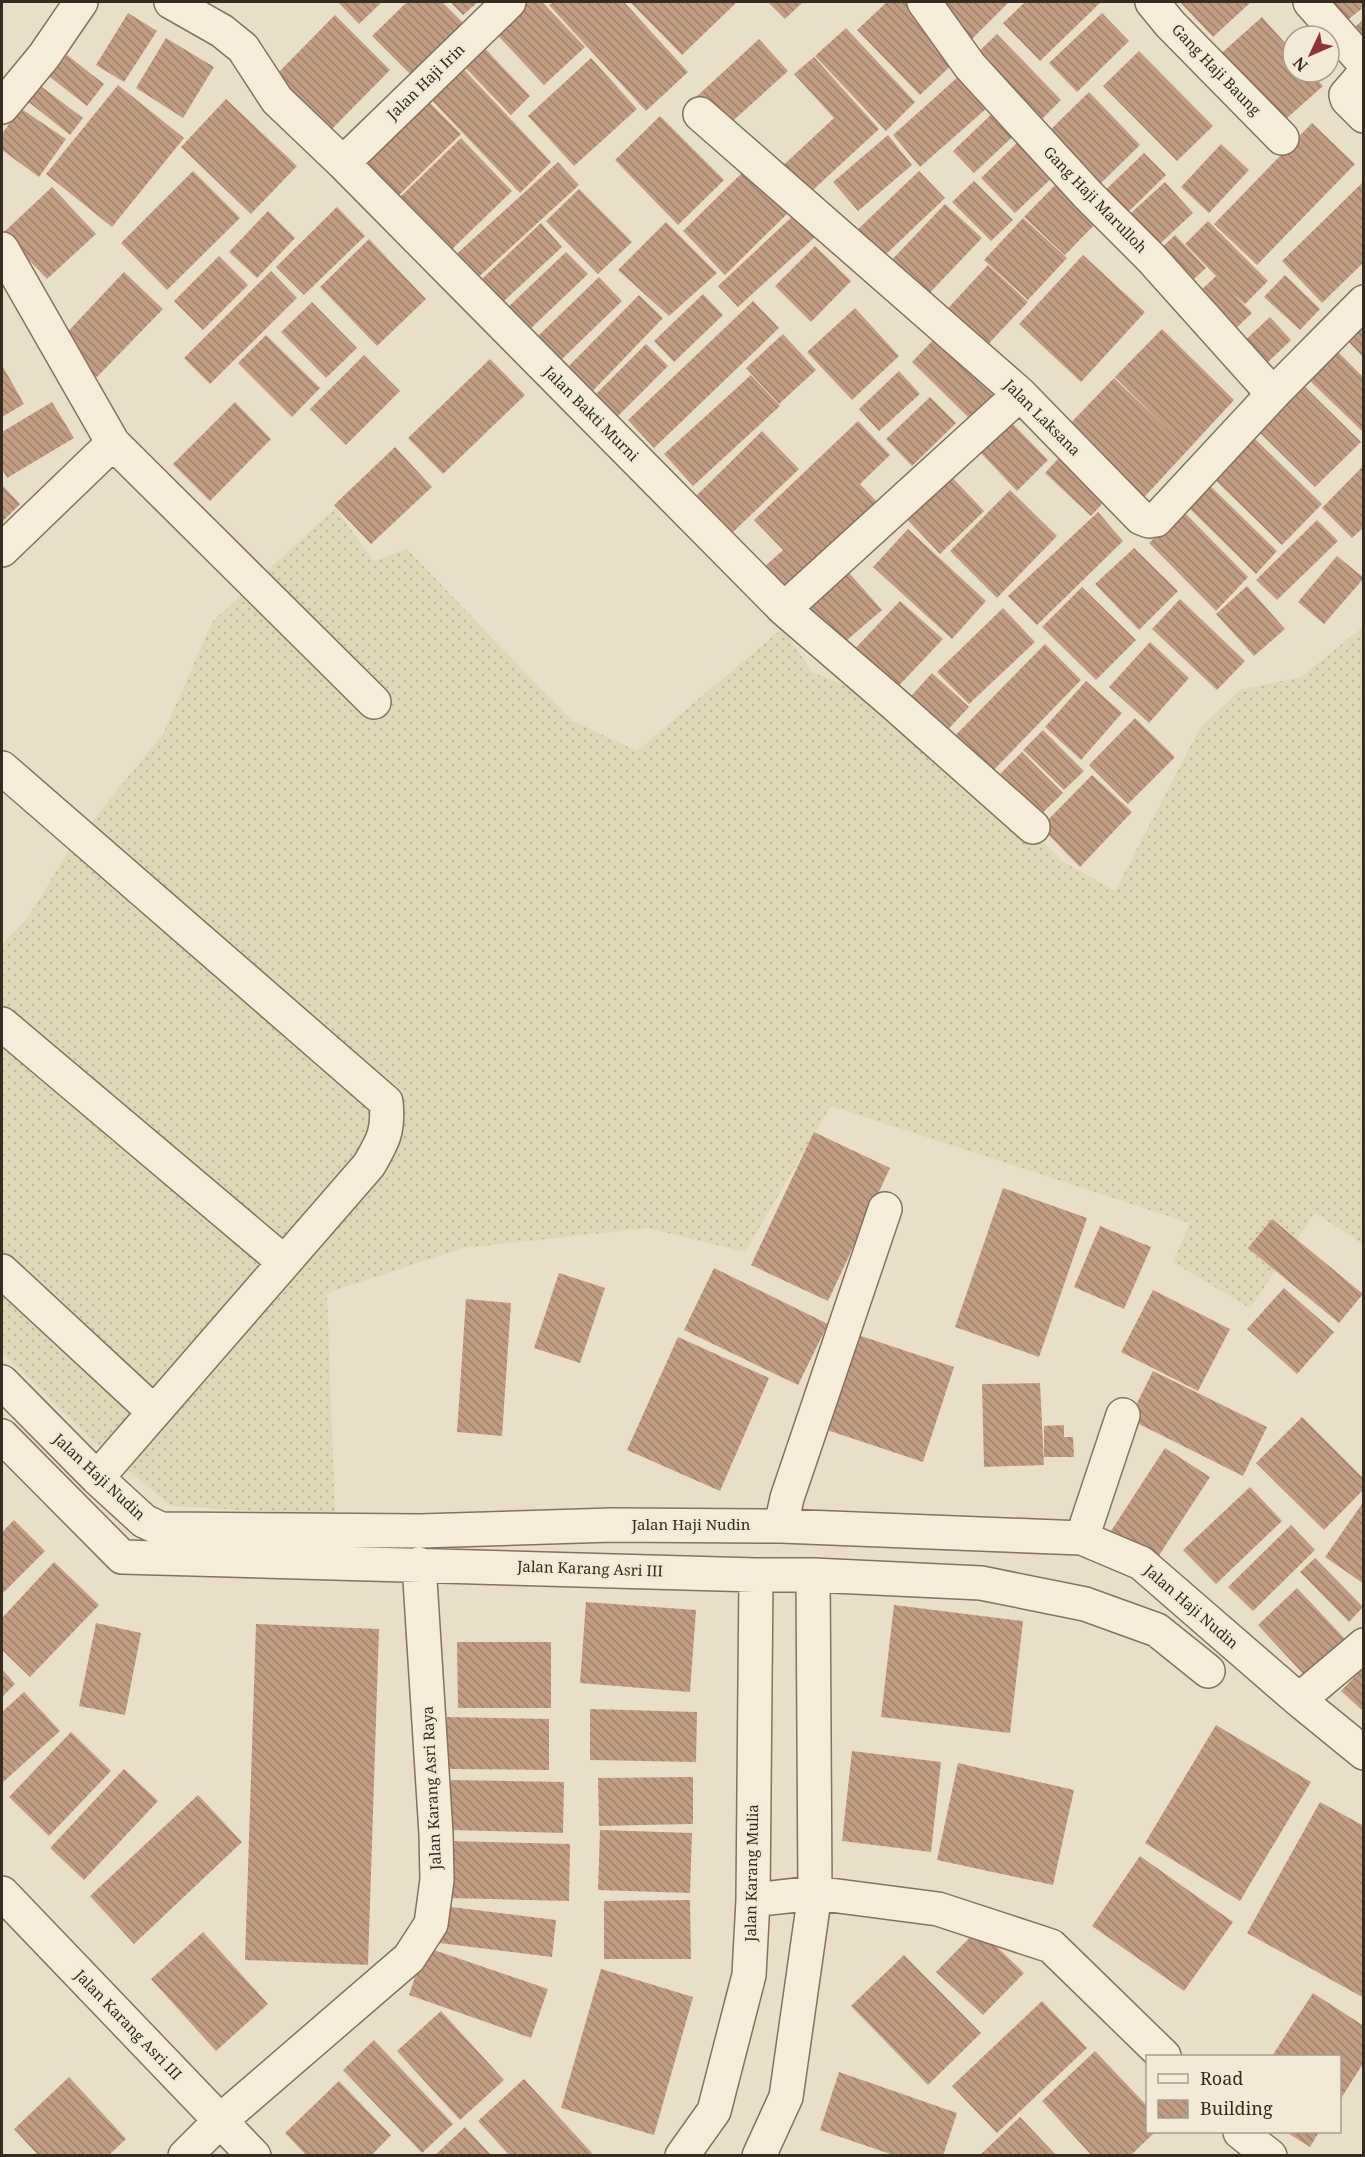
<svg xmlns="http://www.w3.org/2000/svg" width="1365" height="2157" viewBox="0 0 1365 2157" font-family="'Noto Serif',serif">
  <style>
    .farmland { fill: url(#farmland-dots) }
    .building { fill: url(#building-back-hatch) }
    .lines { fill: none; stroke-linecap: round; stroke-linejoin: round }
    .minor-casing { stroke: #83725f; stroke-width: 36 }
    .minor { stroke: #f5edda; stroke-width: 33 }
    .labels { text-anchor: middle; stroke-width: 5; stroke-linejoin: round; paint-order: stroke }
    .street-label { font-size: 15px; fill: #352b21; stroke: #f2ead7 }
  </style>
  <defs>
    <pattern id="farmland-dots" width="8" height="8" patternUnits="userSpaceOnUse" patternTransform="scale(1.5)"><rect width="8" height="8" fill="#ded8b6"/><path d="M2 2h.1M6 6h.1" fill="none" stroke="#bfba9c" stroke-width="1.8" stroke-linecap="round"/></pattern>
    <pattern id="building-back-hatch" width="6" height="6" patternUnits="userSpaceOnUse" patternTransform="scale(1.5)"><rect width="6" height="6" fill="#c39d83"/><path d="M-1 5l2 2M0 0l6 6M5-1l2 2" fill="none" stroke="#9f806b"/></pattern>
  </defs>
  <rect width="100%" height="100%" fill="#e9dfc8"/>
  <path class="farmland" d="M335 508 374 561 407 549 571 720 637 751 783 628 812 672 870 696 966 765 1062 861 1115 891 1200 728 1240 690 1301 677 1363 627V1244L1315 1213 1250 1308 1173 1262 1190 1223 831 1106 745 1252 648 1228 463 1248 327 1293 335 1515 171 1506 95 1443 2 1352V944L29 916 70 848 163 734 213 621Z"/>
  <path class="building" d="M338 2H382L359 24Z
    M407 2H442L463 23 411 75 372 36Z
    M450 2H478L463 15Z
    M517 2H542L585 47 544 85 490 27Z
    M553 2H624L688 72 646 111 549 5Z
    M630 2H737L682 55Z
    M768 2H803L785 19Z
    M887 2H905L959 58 920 95 857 30Z
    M937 2H1009L971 40 935 3Z
    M1025 2H1099L1100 3 1040 61 1003 23Z
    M1180 2H1251L1213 37Z
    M1320 2H1364V7L1340 26Z
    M128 13 157 31 124 82 96 65Z
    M1102 13 1129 41 1077 92 1049 63Z
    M335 15 390 70 325 136 270 81Z
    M1262 17 1293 52V72H1310L1323 86 1278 126 1216 58Z
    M1364 19V49L1349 32Z
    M846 28 915 102 886 131 815 56Z
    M997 34 1061 100 1035 126 971 59Z
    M166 38 214 67 183 118 136 88Z
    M475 38 530 96 511 115 455 57Z
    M759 39 788 71 725 128 696 97Z
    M1139 51 1213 126 1177 161 1103 86Z
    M67 55 104 84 87 106 50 77Z
    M814 57 879 129 801 201 775 173 834 118 794 74Z
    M591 58 637 109 574 166 528 116Z
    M454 59 551 162 520 193 422 90Z
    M959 76 987 108 920 167 893 135Z
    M38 84 83 118 70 135 26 100Z
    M118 85 184 138 112 227 46 174Z
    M1089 92 1140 145 1097 187 1046 134Z
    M422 95 461 134 391 203 353 164Z
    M226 99 297 166 251 214 181 147Z
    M999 107 1020 130 974 173 953 151Z
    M20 108 66 139 39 177 2 150V134Z
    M660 116 724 180 678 225 615 160Z
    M1312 123 1355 164 1257 265 1214 224Z
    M888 135 912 165 858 211 833 182Z
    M461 138 512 191 446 255 395 202Z
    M1020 140 1054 176 1015 213 981 178Z
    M1221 144 1249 170 1209 213 1181 187Z
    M1144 153 1166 175 1117 223 1095 200Z
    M558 162 579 185 473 282 451 259Z
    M748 167 791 210 725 275 683 231Z
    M193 171 240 218 167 290 121 243Z
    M919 171 945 198 881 259 855 232Z
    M1060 180 1101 218 1065 255 1024 217Z
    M974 181 1013 220 991 241 952 202Z
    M1165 182 1193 213 1150 253 1121 222Z
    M1362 183 1364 185V262L1322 303 1282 261Z
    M52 187 96 234 47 279 3 233Z
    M579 189 632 242 598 274 546 221Z
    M945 204 982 238 922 301 886 266Z
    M337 207 365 236 304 295 276 267Z
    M268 211 295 238 257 278 229 252Z
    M795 214 816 236 738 307 718 286Z
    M1023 218 1067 258 1028 300 984 260Z
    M1208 221 1268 281 1245 304 1232 293 1252 313 1231 333 1195 296 1216 276 1185 244Z
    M666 222 717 273 669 316 618 270Z
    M541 223 562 247 504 301 482 279Z
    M1175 235 1206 268 1184 288 1154 255Z
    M369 239 426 299 377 346 320 287Z
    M815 246 851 281 811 322 775 286Z
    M566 252 588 274 526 333 505 310Z
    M1083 255 1145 312 1081 382 1019 324Z
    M219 256 248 285 203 330 174 301Z
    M988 265 1028 302 978 355 939 318Z
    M271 271 297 298 210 384 184 358Z
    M124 272 163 309 97 377 59 341Z
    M1285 275 1320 309 1300 330 1264 297Z
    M599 277 622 301 560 361 537 337Z
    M703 294 723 315 674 362 654 341Z
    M639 295 663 318 584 400 560 375Z
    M753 301 779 328 654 448 628 420Z
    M312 302 357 348 326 378 281 332Z
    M855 308 899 356 852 400 807 352Z
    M1270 317 1291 340 1262 368 1240 345Z
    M1364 319V358L1344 337Z
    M1162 329 1234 400 1136 506 1060 434 1114 378 1184 445 1115 377Z
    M783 334 816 370 779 404 746 368Z
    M266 335 320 388 292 417 238 363Z
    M936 337 994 394 969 418 912 362Z
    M646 344 668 366 615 419 593 397Z
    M1335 349 1364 378V433L1307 378Z
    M364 355 400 391 346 445 310 409Z
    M490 359 525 395 443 474 408 438Z
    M2 365 24 404 2 417Z
    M899 371 920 394 879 431 859 409Z
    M751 375 780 406 693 486 664 454Z
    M1305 387 1361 442 1315 487 1260 433Z
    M930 397 956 423 912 466 886 439Z
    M52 402 74 438 7 478 2 469V432Z
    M235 402 271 439 210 501 173 464Z
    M1009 420 1048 460 1017 491 978 450Z
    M858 421 890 455 860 484 877 502 789 595 763 568 783 550 754 520Z
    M762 431 799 469 732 533 696 496Z
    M1252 436 1322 504 1282 545 1212 477Z
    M395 447 432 487 371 544 334 505Z
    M1066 450 1112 493 1091 516 1045 473Z
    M1364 465V527L1352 538 1322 508Z
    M947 472 984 511 940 554 903 515Z
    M1202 478 1277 551 1256 574 1181 500Z
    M2 485 20 504 2 522Z
    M1010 490 1057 536 997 598 950 551Z
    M1182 510 1248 577 1216 611 1149 543Z
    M1098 512 1123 541 1037 625 1008 596Z
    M1317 520 1338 541 1277 600 1256 580Z
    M908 529 986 601 952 639 873 567Z
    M1134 548 1178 591 1139 630 1095 584Z
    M1337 556 1364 578 1324 624 1298 602Z
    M842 565 882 610 840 646 801 602Z
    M1247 586 1285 629 1254 656 1216 614Z
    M1082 587 1136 640 1096 680 1042 627Z
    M1180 599 1245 661 1217 690 1152 629Z
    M900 601 943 639 890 695 849 655Z
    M1003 608 1035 642 969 704 937 672Z
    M1150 642 1189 678 1149 723 1109 687Z
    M1045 644 1081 680 985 779 948 743Z
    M932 673 969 707 940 738 903 705Z
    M1086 681 1122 713 1081 760 1045 727Z
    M1135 718 1175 757 1128 804 1089 765Z
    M1043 730 1084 771 1064 790 1023 750Z
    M1022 752 1063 793 1033 822 993 781Z
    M1092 775 1132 812 1080 867 1041 827Z
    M814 1132 890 1168 828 1301 751 1265Z
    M1003 1188 1087 1218 1039 1357 955 1327Z
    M1272 1219 1363 1294 1339 1323 1248 1248Z
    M1100 1226 1151 1247 1124 1309 1074 1287Z
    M714 1268 828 1324 798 1385 684 1330Z
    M559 1273 605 1288 580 1363 534 1348Z
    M1284 1288 1334 1332 1297 1374 1247 1329Z
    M1153 1290 1230 1329 1198 1391 1121 1352Z
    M466 1299 511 1303 502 1436 457 1432Z
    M858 1335 954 1367 923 1462 827 1430Z
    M678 1337 769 1378 720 1491 627 1450Z
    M1153 1371 1267 1427 1243 1476 1129 1419Z
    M1040 1383 1044 1465 984 1467 982 1384Z
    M1302 1417 1364 1479V1489L1324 1530 1256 1463Z
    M1064 1425V1437H1073L1074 1457H1044V1426Z
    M1165 1448 1210 1477 1156 1560 1111 1531Z
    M1250 1487 1282 1521 1216 1584 1183 1550Z
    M1364 1501V1584L1325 1557Z
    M14 1520 45 1551 2 1594V1532Z
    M1291 1525 1315 1550 1253 1611 1228 1587Z
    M1315 1558 1363 1607 1349 1622 1300 1572Z
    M54 1562 99 1605 30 1677 2 1650V1618Z
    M1297 1588 1345 1639 1305 1676 1258 1625Z
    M586 1602 696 1610 690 1692 580 1683Z
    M894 1605 1023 1621 1010 1733 881 1717Z
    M96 1623 141 1633 125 1715 79 1706Z
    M256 1624 379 1629 368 1965 245 1960Z
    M457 1642H551V1708H458Z
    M1364 1667V1712L1341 1691Z
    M2 1669 15 1684 2 1697Z
    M24 1692 60 1731 2 1783V1712Z
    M590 1709 697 1712 696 1762 590 1760Z
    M447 1717 549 1719V1770L447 1769Z
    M1216 1725 1311 1782 1240 1901 1145 1843Z
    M71 1732 111 1771 49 1836 9 1797Z
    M852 1751 941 1762 931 1852 842 1841Z
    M958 1763 1074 1790 1053 1885 937 1860Z
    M124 1769 158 1801 84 1880 50 1848Z
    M693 1777V1824L599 1826 598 1778Z
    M451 1780 564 1782 563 1833 451 1830Z
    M198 1795 242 1842 134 1944 90 1896Z
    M1320 1802 1364 1826V1998L1247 1933Z
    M600 1830 692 1833 690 1893 598 1890Z
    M449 1841 570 1844 569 1901 448 1898Z
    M1140 1856 1233 1922 1184 1991 1092 1926Z
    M690 1900 691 1959H604V1901Z
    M443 1906 556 1920 552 1957 439 1943Z
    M978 1929 1024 1973 983 2015 936 1972Z
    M203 1932 268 2004 216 2051 151 1979Z
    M425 1947 548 1989 531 2038 409 1995Z
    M904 1955 981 2033 928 2085 851 2006Z
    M601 1969 693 1997 654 2135 561 2108Z
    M1313 1993 1364 2026V2062L1340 2100V2056H1272Z
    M1042 2001 1087 2048 997 2133 952 2086Z
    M441 2011 504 2080 460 2120 397 2051Z
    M374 2040 453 2124 422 2153 343 2070Z
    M1095 2051 1148 2107V2132H1155L1130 2156H1092L1042 2101Z
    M839 2072 957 2113 943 2156H896L820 2130Z
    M69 2077 126 2139 108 2156H39L14 2129Z
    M524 2079 592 2153 589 2156H510L478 2121Z
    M339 2081 391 2135 371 2156H307L285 2133Z
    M1020 2117 1057 2156H979Z
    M465 2127 492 2156H434Z
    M1286 2132H1319L1310 2147Z"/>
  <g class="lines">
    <g class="minor-casing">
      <path id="minor" d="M171 2 222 31 243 48 277 100 343 163 784 609 1020 394
        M924 2 970 66 1088 195 1151 258 1273 394
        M1152 2 1170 24 1282 138
        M1310 2 1364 63
        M1364 74 1346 95 1347 99 1364 116
        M2 107 44 56 81 2
        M700 114 1020 394 1141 518 1149 521 1156 520 1273 394 1364 302
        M343 163 509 2
        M2 249 113 443 374 702
        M2 550 113 443
        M784 609 891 701 1033 827
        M2 768 386 1102C389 1131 383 1141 369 1165L97 1478
        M2 1024 284 1262
        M2 1271 154 1412
        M2 1382 97 1478 144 1521 161 1529 421 1531 612 1525 781 1526 1082 1538 1141 1563 1299 1700 1364 1753
        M2 1436 122 1557 756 1575H813L981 1583 1085 1604 1157 1630 1208 1671
        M781 1526 787 1498 885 1209
        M1082 1538 1123 1415
        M1299 1700 1364 1645
        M2 1893 254 2156
        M753 1900 815 1893 938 1909 1051 1946 1164 2056
        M1240 2132 1270 2156
        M185 2156 220 2121 409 1958 431 1924 437 1880 436 1834 419 1564
        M682 2156 714 2111 749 1975 753 1900 756 1575
        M759 2156 786 2097 815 1893 813 1575"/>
    </g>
    <use href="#minor" class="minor"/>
  </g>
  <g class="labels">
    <g class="street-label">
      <text transform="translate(1216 70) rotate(46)" y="5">Gang Haji Baung</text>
      <text transform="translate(426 82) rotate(-44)" y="5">Jalan Haji Irin</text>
      <text transform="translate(1095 200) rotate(46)" y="5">Gang Haji Marulloh</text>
      <text transform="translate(591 414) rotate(45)" y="5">Jalan Bakti Murni</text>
      <text transform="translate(1042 418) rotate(45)" y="5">Jalan Laksana</text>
      <text transform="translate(99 1477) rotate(43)" y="5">Jalan Haji Nudin</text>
      <text x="691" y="1530">Jalan Haji Nudin</text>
      <text transform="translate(590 1569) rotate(2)" y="5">Jalan Karang Asri III</text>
      <text transform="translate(1191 1607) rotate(41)" y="5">Jalan Haji Nudin</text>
      <text transform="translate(432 1788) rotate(-93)" y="5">Jalan Karang Asri Raya</text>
      <text transform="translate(752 1873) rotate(-89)" y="5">Jalan Karang Mulia</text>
      <text transform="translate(128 2025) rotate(46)" y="5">Jalan Karang Asri III</text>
    </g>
  </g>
  <rect width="1365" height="2157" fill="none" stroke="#352b21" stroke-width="6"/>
  <rect x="1146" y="2055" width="195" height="78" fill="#f2ead7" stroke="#a69e8e" stroke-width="1.5"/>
  <rect x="1158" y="2074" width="30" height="9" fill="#f5edda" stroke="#a69e8e" stroke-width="1.5"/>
  <text x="1200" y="2085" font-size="18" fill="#352b21">Road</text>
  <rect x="1158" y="2100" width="30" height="18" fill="url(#building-back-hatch)" stroke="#a69e8e" stroke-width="1.5"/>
  <text x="1200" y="2115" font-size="18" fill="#352b21">Building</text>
  <g transform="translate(1311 54) rotate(226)"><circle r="28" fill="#f2ead7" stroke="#a69e8e" stroke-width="1.5"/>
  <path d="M0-4.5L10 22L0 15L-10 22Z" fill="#8b3637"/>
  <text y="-9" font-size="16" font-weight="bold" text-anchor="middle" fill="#352b21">N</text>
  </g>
</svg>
